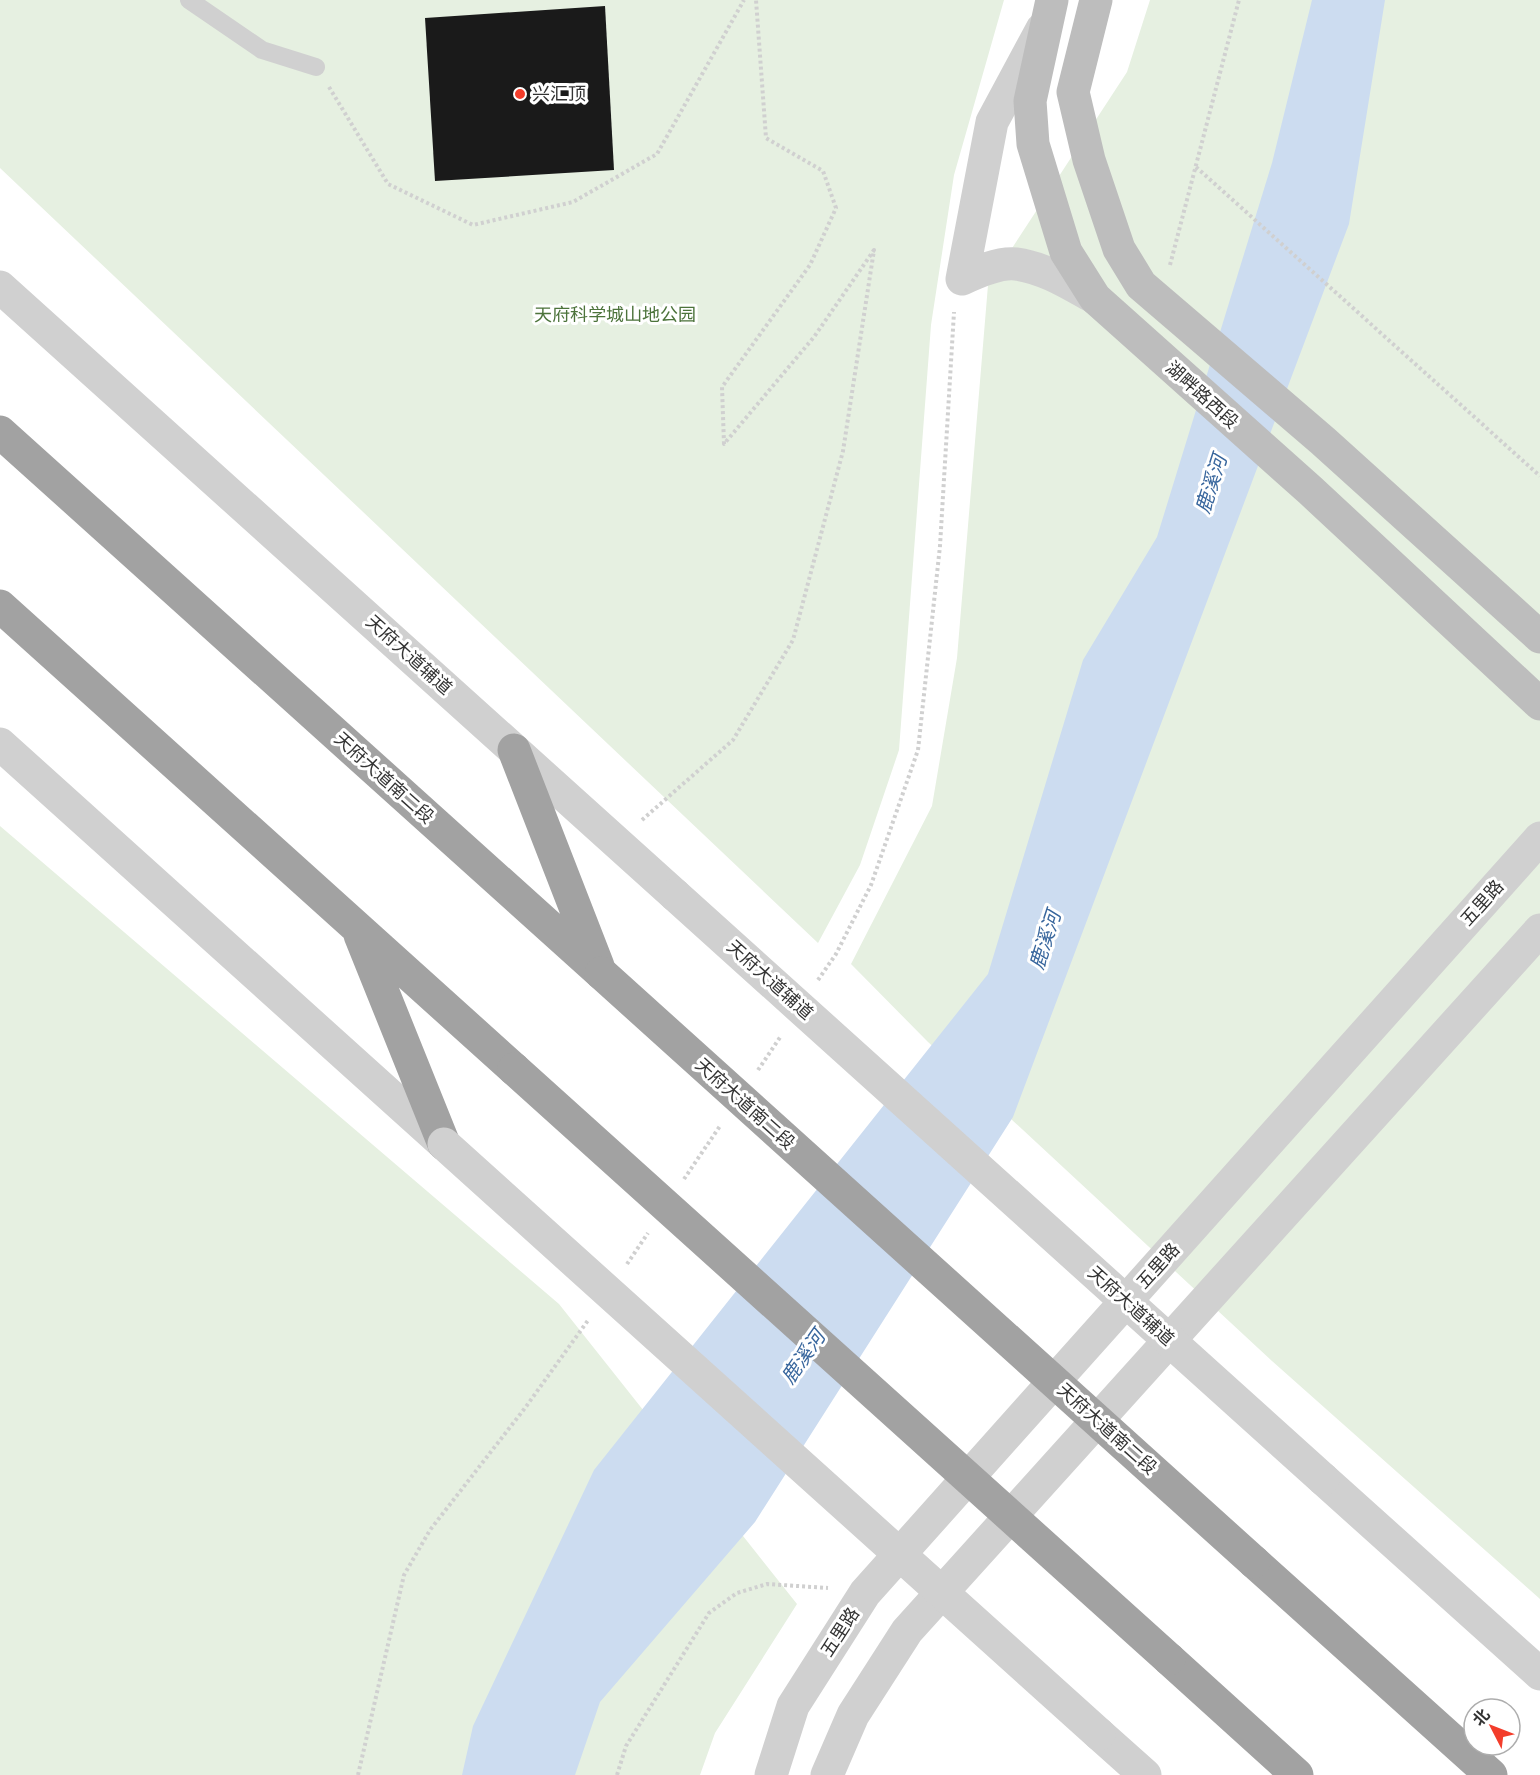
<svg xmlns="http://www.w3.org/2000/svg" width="1540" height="1775" viewBox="0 0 1540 1775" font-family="'Exo 2','Noto Sans SC',sans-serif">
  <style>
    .green { fill: #e6f0e1 }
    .water { fill: #ccdcf0 }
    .building { fill: #1a1a1a }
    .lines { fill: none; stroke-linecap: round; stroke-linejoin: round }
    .path { stroke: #d0d0d0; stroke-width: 4; stroke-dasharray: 3 3; stroke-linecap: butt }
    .service { stroke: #d0d0d0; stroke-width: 18 }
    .minor { stroke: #d0d0d0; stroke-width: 33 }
    .tertiary { stroke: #d0d0d0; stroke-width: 33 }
    .secondary { stroke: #bdbdbd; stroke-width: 33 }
    .trunk { stroke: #a2a2a2; stroke-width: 33 }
    .tertiary-bridge { stroke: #d0d0d0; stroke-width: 33 }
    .trunk-bridge { stroke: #a2a2a2; stroke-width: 33 }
    .poi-dot { fill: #f33d2b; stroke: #fff; stroke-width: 2 }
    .labels { text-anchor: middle; stroke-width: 6; stroke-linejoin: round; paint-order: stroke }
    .poi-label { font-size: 18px; fill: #333; stroke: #fff; text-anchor: start }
    .park-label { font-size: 18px; fill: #4c733b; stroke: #fff }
    .street-label { font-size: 18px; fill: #333; stroke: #fff }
    .water-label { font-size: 20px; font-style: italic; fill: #38669d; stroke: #fff }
  </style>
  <rect width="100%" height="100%" fill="#fff"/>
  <path class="green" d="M0 0H1004L954 175 931 325 899 750 860 865 818 943 0 168Z
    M1150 0H1540V1599L1272 1361 928 1042 851 964 932 806 957 658 988 285 1127 72Z
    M0 826 559 1304 797 1604 715 1733 700 1775H0Z"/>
  <path class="water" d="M1312 0H1385L1349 224 1013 1117 755 1522 600 1702 575 1775H462L473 1726 594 1470 988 974 1083 660 1157 537 1272 163Z"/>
  <path class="building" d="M605 6 614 170 435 181 425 18Z"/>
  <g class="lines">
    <path class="path" d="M329 87 388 184 473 225 573 202 657 154 744 0
      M1196 167 1540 476
      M1170 265 1239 0
      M642 820 733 740 793 640 843 451 874 250 814 337 724 444 722 387 810 265 836 208 823 171 766 138 756 0
      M818 980 836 954 871 885 918 750 940 546 954 312
      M758 1070 781 1036
      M684 1179 720 1126
      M627 1264 648 1233
      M358 1775 404 1575 430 1530 525 1408 589 1319
      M617 1775 626 1746 709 1613 737 1593 767 1584 828 1588"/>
    <path class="service" d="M189 0 262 50 316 67"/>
    <path class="minor" d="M962 279 992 122 1042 29
      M962 279C977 272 999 262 1016 264 1045 268 1070 284 1095 298"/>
    <path class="tertiary" d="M0 287 675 895
      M0 744 444 1144
      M1323 1479 1540 1674
      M1099 1734 1145 1775
      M771 1775 793 1706 865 1593 1540 838
      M827 1775 853 1715 907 1631 1540 930"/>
    <path class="secondary" d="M1052 0 1030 101 1033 144 1066 252 1095 298 1310 490 1540 704
      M1096 0 1073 92 1089 160 1119 249 1141 285 1323 441 1540 637"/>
    <path class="trunk" d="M0 432 601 973
      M0 606 514 1069
      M514 750 598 966
      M360 935 444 1144
      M1254 1562 1491 1775
      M1169 1659 1297 1775"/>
    <path class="tertiary-bridge" d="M675 895 1323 1479
      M444 1144 1099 1734"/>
    <path class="trunk-bridge" d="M601 973 1254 1562
      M514 1069 1169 1659"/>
  </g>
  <circle class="poi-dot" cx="520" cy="94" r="6"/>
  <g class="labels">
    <g class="poi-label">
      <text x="532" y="100">兴汇顶</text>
    </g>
    <g class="park-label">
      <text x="615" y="321">天府科学城山地公园</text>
    </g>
    <g class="street-label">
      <text transform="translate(1202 395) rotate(42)" y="6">湖畔路西段</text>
      <text transform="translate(409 655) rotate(42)" y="6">天府大道辅道</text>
      <text transform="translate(384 778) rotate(42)" y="6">天府大道南二段</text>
      <text transform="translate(1482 903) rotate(-48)" y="6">五里路</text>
      <text transform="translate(770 980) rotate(42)" y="6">天府大道辅道</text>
      <text transform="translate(745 1104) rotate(42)" y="6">天府大道南二段</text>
      <text transform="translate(1158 1266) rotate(-48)" y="6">五里路</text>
      <text transform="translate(1131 1306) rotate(42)" y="6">天府大道辅道</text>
      <text transform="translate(1107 1429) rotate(42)" y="6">天府大道南二段</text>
      <text transform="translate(840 1632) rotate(-57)" y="6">五里路</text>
    </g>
    <g class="water-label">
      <text transform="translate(1211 484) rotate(-72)" y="7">鹿溪河</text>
      <text transform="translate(1045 940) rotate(-72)" y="7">鹿溪河</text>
      <text transform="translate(803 1357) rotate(-55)" y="7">鹿溪河</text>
    </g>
  </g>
  <g transform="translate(1492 1727) rotate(312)"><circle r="28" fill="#ffffff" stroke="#adadad" stroke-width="1.5"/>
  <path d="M0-4.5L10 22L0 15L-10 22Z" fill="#f33d2b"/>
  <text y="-9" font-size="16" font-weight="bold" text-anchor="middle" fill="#333333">北</text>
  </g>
</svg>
